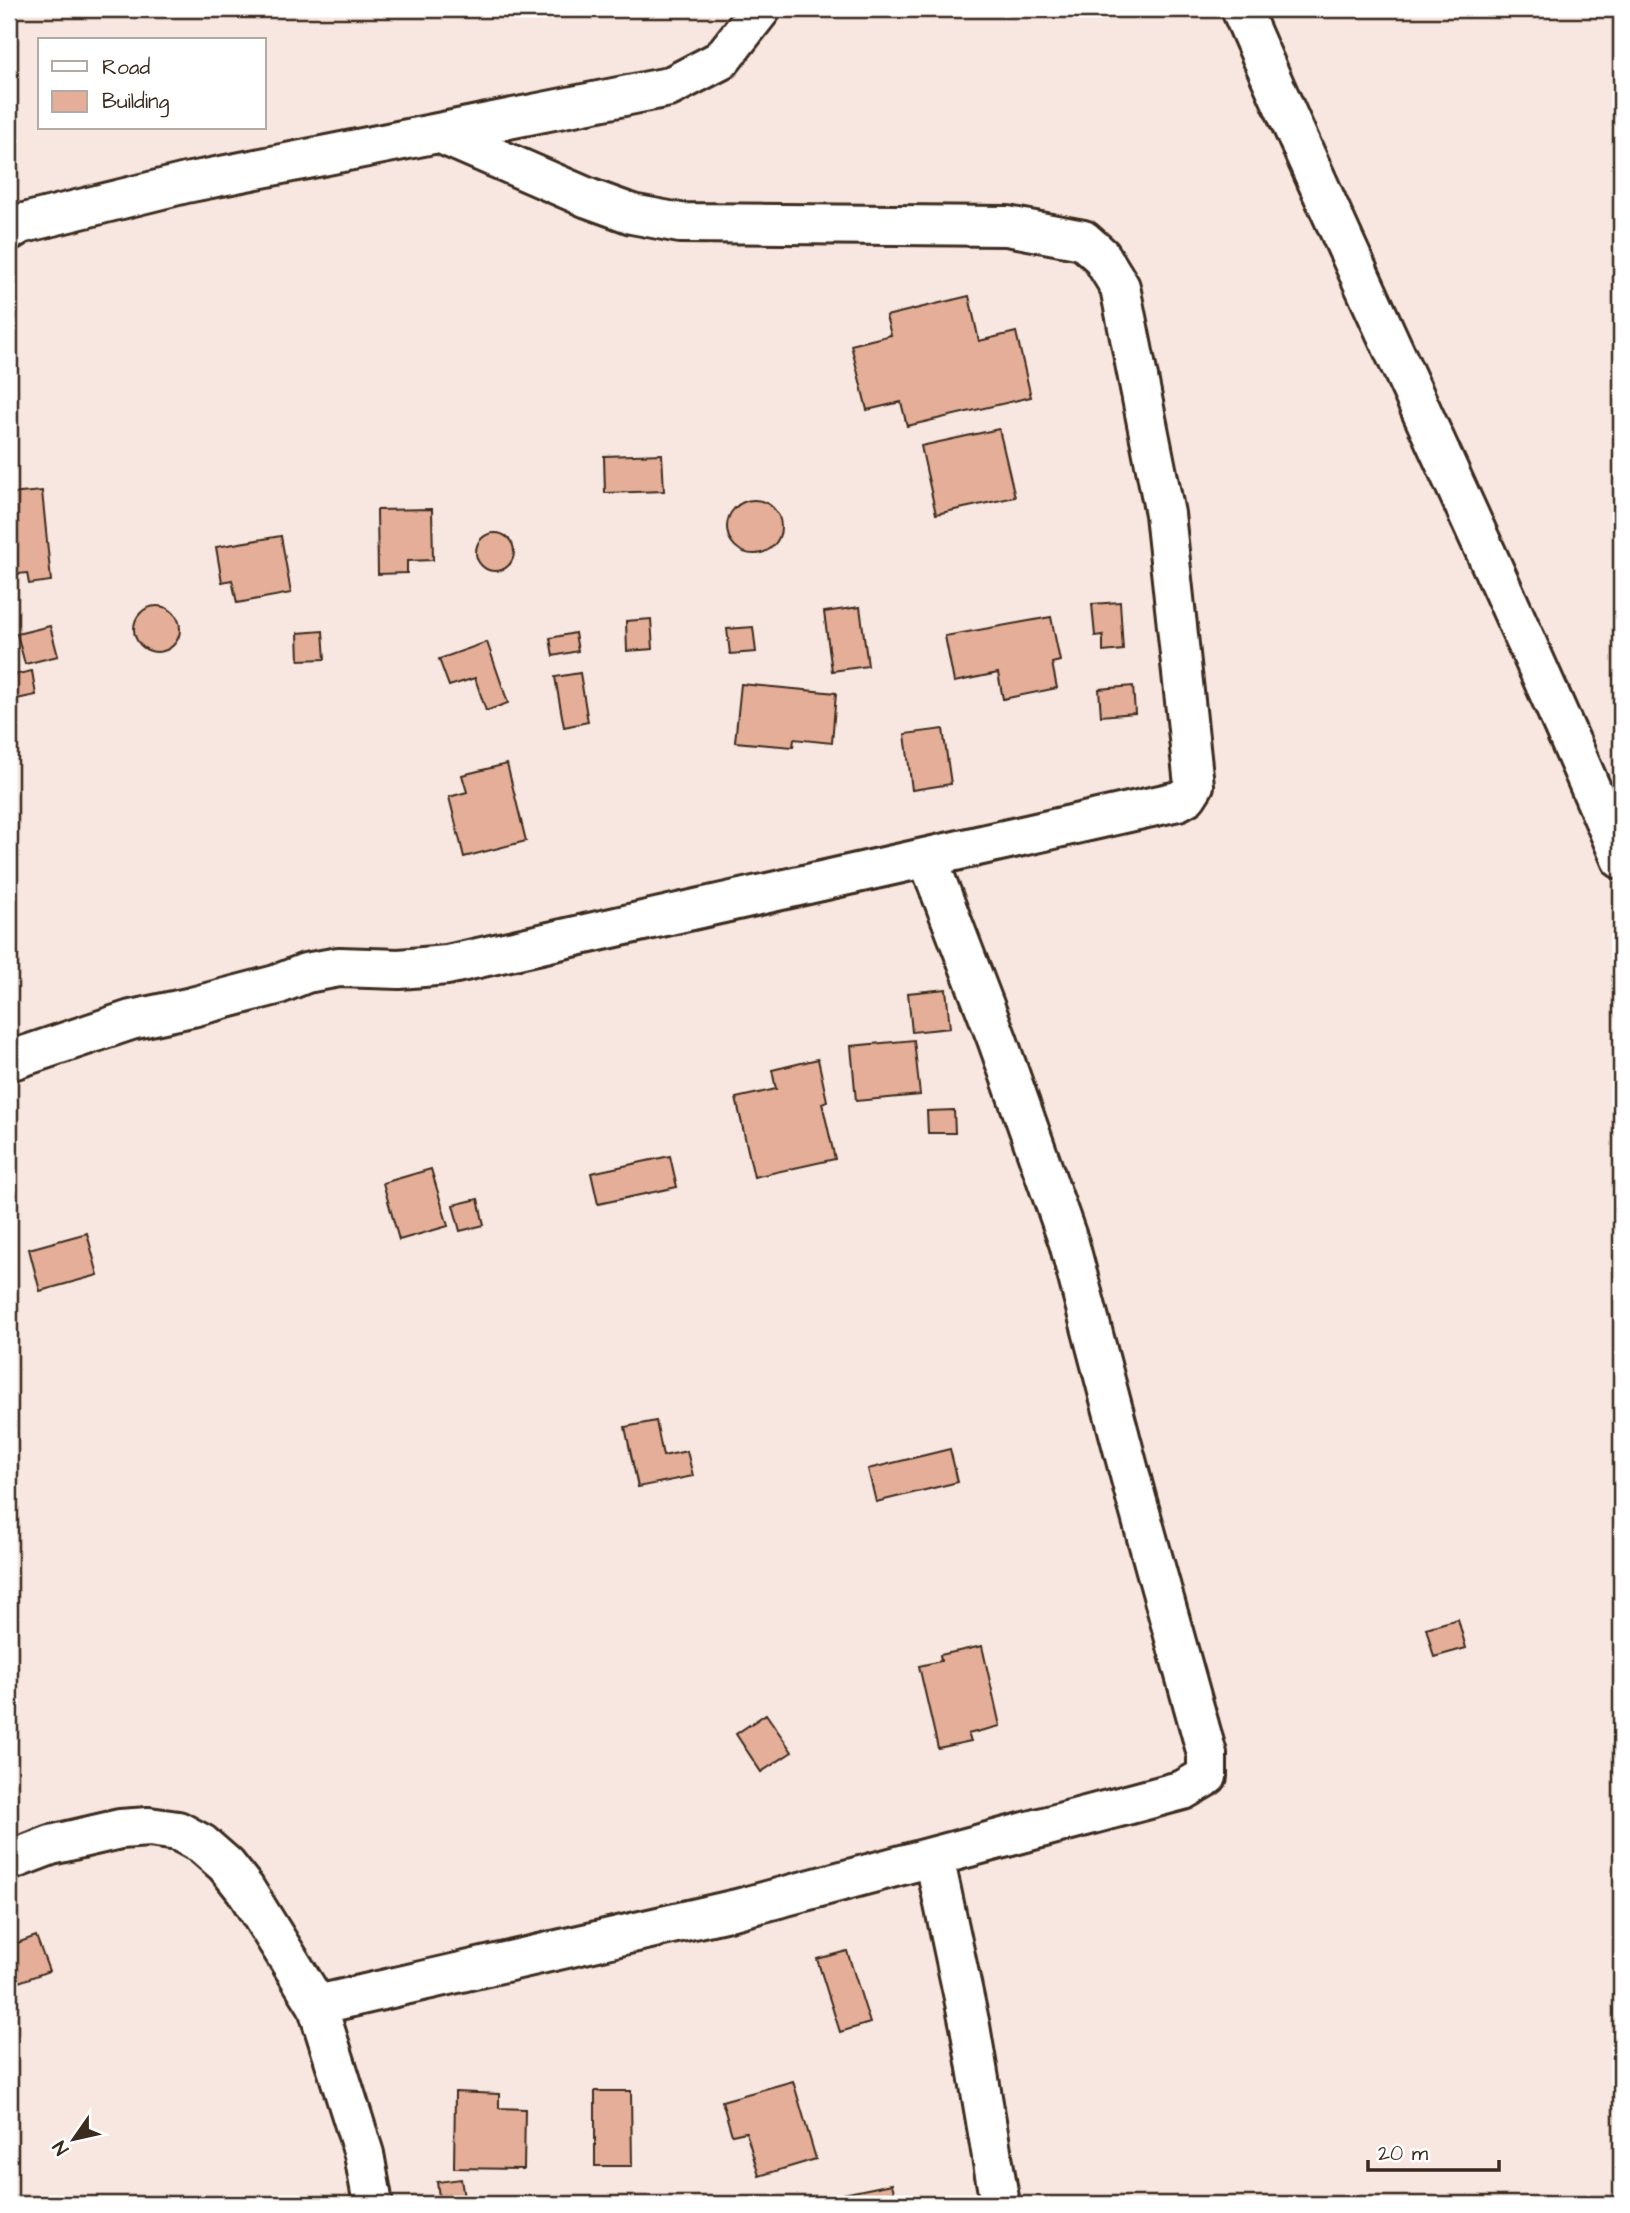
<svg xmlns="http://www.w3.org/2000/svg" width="1630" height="2213" viewBox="0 0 1630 2213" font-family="'Architects Daughter',sans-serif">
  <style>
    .building { fill: #e4ae98; stroke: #3b2a1e; stroke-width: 2 }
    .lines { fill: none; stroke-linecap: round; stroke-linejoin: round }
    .minor-casing { stroke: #3b2a1e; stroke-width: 44 }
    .minor { stroke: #fff; stroke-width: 38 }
  </style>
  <rect width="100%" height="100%" fill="#f7e7e0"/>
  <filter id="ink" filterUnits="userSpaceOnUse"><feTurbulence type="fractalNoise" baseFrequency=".0143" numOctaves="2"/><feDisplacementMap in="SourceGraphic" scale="14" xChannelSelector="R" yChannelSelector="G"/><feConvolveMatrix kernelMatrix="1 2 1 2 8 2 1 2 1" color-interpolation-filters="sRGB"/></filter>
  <g filter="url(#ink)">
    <path class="building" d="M969 296 979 341 1016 332 1031 397 907 426 901 402 867 410 851 345 891 335 886 316Z
      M999 429 1015 497 936 514 921 446Z
      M662 454 664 491 605 493 604 456Z
      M42 491 51 581 29 584 27 573 9 575V494Z
      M727 527a27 27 0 1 1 54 0a27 27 0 1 1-54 0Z
      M432 509 433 560 407 561V573L378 574 377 510Z
      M476 552a19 19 0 1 1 38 0a19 19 0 1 1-38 0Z
      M281 536 291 593 237 603 232 580 222 582 216 547Z
      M1120 602 1123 650 1103 652V635L1095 636 1092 604Z
      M134 629a23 23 0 1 1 46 0a23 23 0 1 1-46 0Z
      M860 607 868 666 832 671 824 612Z
      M1051 617 1060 661 1052 663 1057 688 1003 699 998 673 954 682 945 636Z
      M651 619 653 649 627 651 626 621Z
      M50 626 58 656 25 664 17 634Z
      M753 627 756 652 730 654 727 629Z
      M323 631 325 659 299 660 298 633Z
      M575 633 578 651 553 656 550 638Z
      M487 642 508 703 486 711 475 678 449 686 439 659Z
      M32 671 36 695 12 700 9 676Z
      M580 673 588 722 564 727 555 677Z
      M741 684 836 693 832 743 794 739 793 747 735 742Z
      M1133 686 1135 713 1101 716 1099 689Z
      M943 729 951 784 912 790 905 734Z
      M507 764 526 841 464 857 449 797 467 792 462 775Z
      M946 989 950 1028 912 1032 908 993Z
      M914 1040 920 1095 856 1101 851 1046Z
      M818 1059 827 1101 822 1103 835 1159 754 1177 736 1098 776 1089 772 1070Z
      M954 1110 955 1133H928L927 1111Z
      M670 1156 677 1187 598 1204 591 1173Z
      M431 1169 448 1226 399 1240 383 1183Z
      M478 1199 484 1225 460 1231 453 1205Z
      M87 1233 98 1275 40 1291 29 1249Z
      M656 1421 663 1456 687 1451 693 1476 638 1487 625 1427Z
      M950 1449 958 1482 876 1502 868 1469Z
      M1458 1619 1466 1648 1434 1657 1426 1628Z
      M982 1646 1000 1726 968 1734 971 1741 938 1748 919 1666 941 1661 940 1655Z
      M766 1714 792 1752 761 1772 736 1734Z
      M36 1936 49 1971 19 1982 9 1955V1946Z
      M847 1951 870 2023 840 2032 817 1959Z
      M793 2081 816 2159 759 2176 746 2132 732 2135 722 2101Z
      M595 2091H631L632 2166H595Z
      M455 2092 499 2094V2108L525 2109 524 2169 454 2168Z
      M461 2179 465 2204H440L437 2182Z
      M892 2184 897 2204H846L843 2194Z"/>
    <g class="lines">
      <g class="minor-casing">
        <path id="minor" d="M1241 9C1364 294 1500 573 1621 859
          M9 231 20 224 186 183 669 87 721 60 761 9
          M9 1061 131 1020 192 1007 276 985 306 973 339 967 399 969 447 965 1178 801 1187 796 1194 785 1165 514 1120 287 1101 256 1083 240 1007 226 680 223 632 214 588 198 441 134
          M934 1857 970 2026 1000 2204
          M9 1861 51 1845 120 1829 149 1827 178 1831 202 1844 226 1865 245 1889 317 2005 364 2154 373 2204
          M317 2005 737 1909 1183 1790 1207 1776V1754L1136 1498 1069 1243 997 1039 928 859"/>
      </g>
      <use href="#minor" class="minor"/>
    </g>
  </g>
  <rect width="1630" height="2213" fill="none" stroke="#fff" stroke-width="35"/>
  <rect x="18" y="18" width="1595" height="2178" fill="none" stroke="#3b2a1e" stroke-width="2.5" filter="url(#ink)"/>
  <rect x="38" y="38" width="228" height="91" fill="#ffffff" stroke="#b1aaa5" stroke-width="2"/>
  <rect x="52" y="61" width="35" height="10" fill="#ffffff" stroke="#b1aaa5" stroke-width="2"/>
  <text x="102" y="74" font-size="21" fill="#3b2a1e">Road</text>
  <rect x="52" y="91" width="35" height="21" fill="#e4ae98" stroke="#b1aaa5" stroke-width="2"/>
  <text x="102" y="108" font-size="21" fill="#3b2a1e">Building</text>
  <g transform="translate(74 2139) rotate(236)" stroke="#ffffff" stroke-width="5" paint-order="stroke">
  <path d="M0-5L12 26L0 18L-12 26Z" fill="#3b2a1e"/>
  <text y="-10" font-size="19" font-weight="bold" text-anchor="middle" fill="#3b2a1e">N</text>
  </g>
  <path d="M1368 2160v10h131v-10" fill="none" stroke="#3b2a1e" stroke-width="3.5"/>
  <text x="1378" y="2160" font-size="21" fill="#3b2a1e" stroke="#ffffff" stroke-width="5" paint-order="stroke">20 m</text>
</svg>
